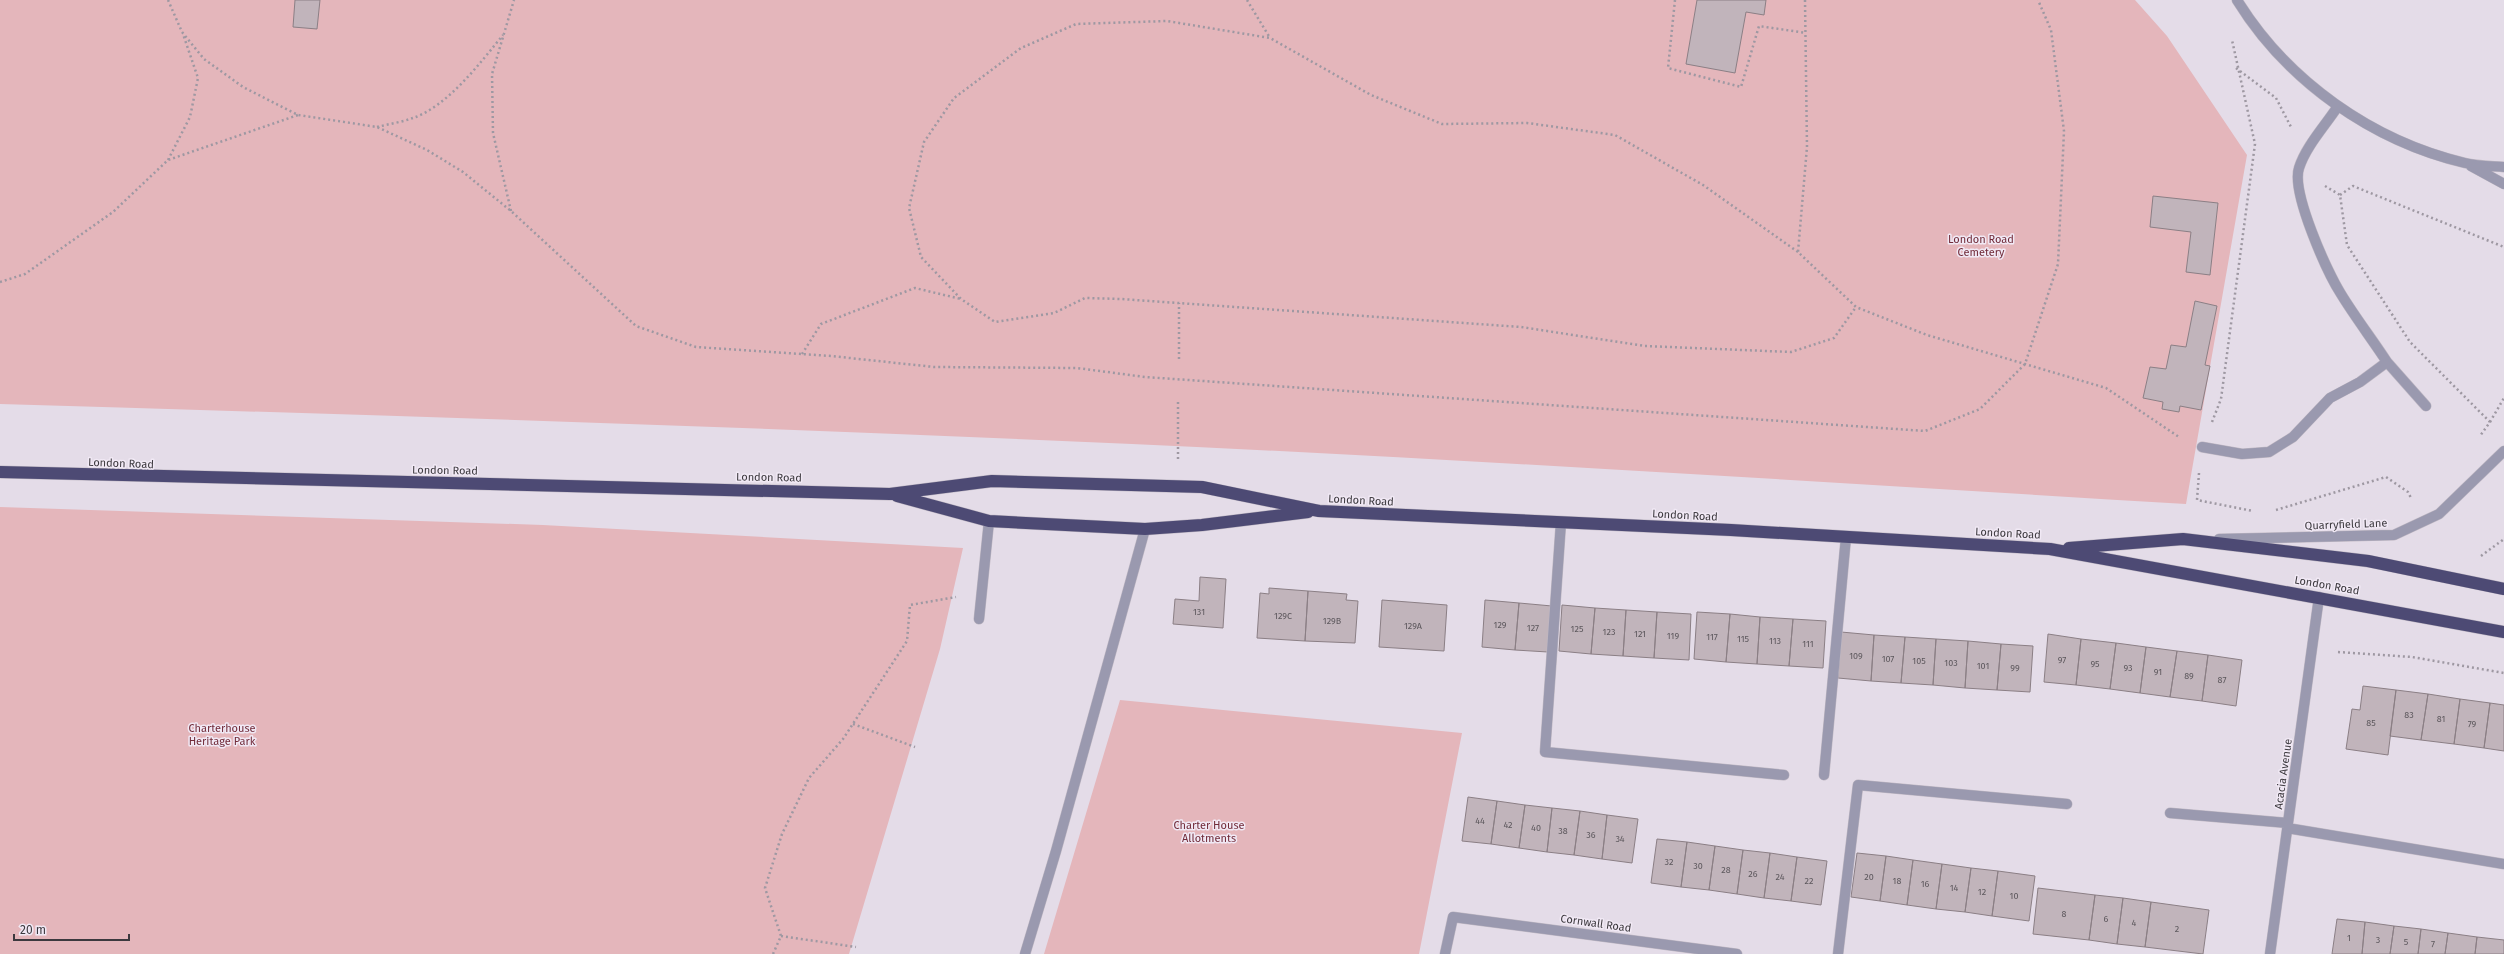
<svg xmlns="http://www.w3.org/2000/svg" width="2504" height="954" viewBox="0 0 2504 954" font-family="'Fira Sans',sans-serif">
  <style>
    .green { fill: #e4b6bb }
    .building { fill: #c1b4bb; stroke: #8b7f85 }
    .lines { fill: none; stroke-linecap: round; stroke-linejoin: round }
    .minor-casing { stroke: #bfb8c3; stroke-width: 11 }
    .highway-casing { stroke: #bfb8c3; stroke-width: 13 }
    .path { stroke: #9e98a2; stroke-width: 2.5; stroke-dasharray: 2 3; stroke-linecap: butt }
    .minor { stroke: #9a99af; stroke-width: 10 }
    .highway { stroke: #4d4a74; stroke-width: 12 }
    .labels { text-anchor: middle; stroke-width: 3; stroke-linejoin: round; paint-order: stroke }
    .number-label { font-size: 9px; fill: #5d585d }
    .park-label { font-size: 11px; fill: #712b39; stroke: #f1e9f5 }
    .street-label { font-size: 11px; fill: #3c393e; stroke: #f1e9f5 }
  </style>
  <rect width="100%" height="100%" fill="#e4dce8"/>
  <path class="green" d="M0 0H2135L2167 36 2247 155 2186 504C1835 483 1484 460 1132 444 755 427 377 415 0 404Z
    M0 507 543 525 963 548 940 649 849 954H0Z
    M1120 700 1462 733 1419 954H1044Z"/>
  <path class="building" d="M295 0H320L317 29 293 27Z
    M1697 0H1766L1764 15 1746 12 1735 73 1686 64Z
    M2153 196 2218 203 2210 275 2186 272 2191 232 2150 227Z
    M2195 301 2217 306 2205 365 2210 366 2201 410 2180 406 2179 412 2162 409 2163 402 2143 398 2150 367 2166 369 2171 345 2186 347Z
    M1200 577 1226 579 1223 628 1173 624 1175 599 1199 601Z
    M1269 588 1308 591 1305 641 1257 638 1260 593 1269 594Z
    M1308 591 1347 594 1346 600 1358 601 1355 643 1305 641Z
    M1382 600 1447 605 1444 651 1379 647Z
    M1485 600 1519 603 1515 650 1482 647Z
    M1519 603 1552 606 1548 652 1515 650Z
    M1562 605 1595 608 1591 654 1559 651Z
    M1595 608 1626 610 1623 656 1591 654Z
    M1626 610 1657 612 1654 658 1623 656Z
    M1657 612 1691 614 1689 660 1654 658Z
    M1697 612 1730 614 1726 662 1694 659Z
    M1730 614 1760 617 1757 664 1726 662Z
    M1760 617 1793 619 1789 666 1757 664Z
    M1793 619 1826 621 1823 668 1789 666Z
    M1841 632 1874 635 1871 681 1838 678Z
    M2048 634 2081 639 2076 685 2044 682Z
    M1874 635 1905 637 1901 683 1871 681Z
    M1905 637 1936 639 1933 685 1901 683Z
    M1936 639 1968 641 1965 688 1933 685Z
    M2081 639 2116 643 2110 689 2076 685Z
    M1968 641 2001 644 1997 690 1965 688Z
    M2116 643 2146 647 2140 693 2110 689Z
    M2001 644 2033 646 2030 692 1997 690Z
    M2146 647 2177 651 2170 697 2140 693Z
    M2177 651 2208 655 2202 701 2170 697Z
    M2208 655 2242 660 2236 706 2202 701Z
    M2363 686 2396 690 2388 755 2346 749 2352 709 2360 710Z
    M2396 690 2428 694 2421 740 2390 736Z
    M2428 694 2460 699 2454 744 2421 740Z
    M2460 699 2490 703 2484 748 2454 744Z
    M2490 703 2504 705V751L2484 748Z
    M1468 797 1497 801 1491 844 1462 841Z
    M1497 801 1525 805 1519 848 1491 844Z
    M1525 805 1552 808 1547 852 1519 848Z
    M1552 808 1580 811 1574 855 1547 852Z
    M1580 811 1607 815 1602 859 1574 855Z
    M1607 815 1638 819 1632 863 1602 859Z
    M1657 839 1687 842 1681 887 1651 883Z
    M1687 842 1715 846 1709 890 1681 887Z
    M1715 846 1743 850 1737 894 1709 890Z
    M1743 850 1770 853 1764 898 1737 894Z
    M1770 853 1797 857 1791 901 1764 898Z
    M1857 853 1886 856 1880 901 1851 897Z
    M1886 856 1913 860 1907 905 1880 901Z
    M1797 857 1827 861 1821 905 1791 901Z
    M1913 860 1942 864 1936 909 1907 905Z
    M1942 864 1971 868 1965 912 1936 909Z
    M1971 868 1998 871 1992 916 1965 912Z
    M1998 871 2035 876 2029 921 1992 916Z
    M2038 888 2095 895 2089 940 2033 934Z
    M2095 895 2123 898 2117 944 2089 940Z
    M2123 898 2151 902 2145 947 2117 944Z
    M2151 902 2209 910 2203 954 2145 947Z
    M2337 919 2365 922 2362 954H2332Z
    M2365 922 2394 926 2390 954H2362Z
    M2394 926 2421 929 2418 954H2390Z
    M2421 929 2448 933 2445 954H2418Z
    M2448 933 2477 937 2475 954H2445Z
    M2477 937 2504 940V954H2475Z"/>
  <g class="lines">
    <g class="minor-casing">
      <path id="minor" d="M2237 0C2287 81 2372 141 2465 163 2477 166 2491 166 2504 167
        M2471 166 2504 184
        M2387 362 2426 406
        M2202 447 2242 454 2269 452 2293 437 2330 398 2360 382 2387 362C2372 339 2355 317 2341 294 2327 272 2291 192 2299 168 2306 146 2325 126 2338 106
        M1561 522 1545 752 1784 775
        M2219 539 2394 535 2439 514 2504 451
        M979 619 989 521
        M1824 775 1846 537
        M2170 813 2288 823
        M2287 828 2504 864
        M1025 954 1056 851 1145 529
        M1445 954 1453 917 1737 954
        M1838 954 1858 785 2067 804
        M2270 954 2319 597"/>
    </g>
    <g class="highway-casing">
      <path id="highway" d="M0 472 890 494 992 481 1202 487 1319 511 1731 530 2050 549 2504 632
        M897 496 989 521 1145 529 1202 525 1308 512
        M2069 548 2183 539 2368 561 2504 589"/>
    </g>
    <path class="path" d="M168 0 182 32 204 59 243 87 298 115 377 127 427 150 463 172 511 211 636 326 696 347 831 356 934 367 1077 368 1145 377 1925 431 1980 409 2025 364 2058 264 2064 131 2051 30 2038 0
      M1247 0 1270 38
      M1675 0 1668 68 1741 87 1759 26 1806 33
      M1805 0 1807 147 1798 252 1856 307 1927 335 2106 388 2179 437
      M2236 68 2276 98 2291 127
      M377 127C389 124 402 122 413 118 448 106 480 63 503 35
      M168 160 190 117 198 78 183 34
      M2325 186 2340 195 2347 245 2410 342 2490 422 2480 436
      M2340 195 2353 186 2504 247
      M511 211 493 133 492 74 514 0
      M1798 252 1703 185 1615 135 1527 123 1442 124 1371 95 1270 38 1167 21 1076 24 1021 48 954 98 924 142 909 208 921 257 961 299 995 322 1054 313 1085 298 1121 299 1521 327 1645 346 1791 352 1834 338 1856 307
      M0 282 25 274 113 212 168 160 298 115
      M802 354 821 324 915 288 961 299
      M1179 359V303
      M2212 422 2221 399 2255 144 2232 40
      M2490 422 2504 398
      M1178 459V400
      M2199 473 2197 500 2253 511
      M2276 510 2386 477 2408 492 2411 498
      M2481 556 2504 539
      M2338 652 2412 657 2504 673
      M853 724 915 747
      M781 936 856 947
      M773 954 781 936 765 888 782 834 809 778 843 739 907 641 910 605 956 597"/>
    <use href="#minor" class="minor"/>
    <use href="#highway" class="highway"/>
  </g>
  <g class="labels">
    <g class="number-label">
      <text x="1199" y="615">131</text>
      <text x="1283" y="619">129C</text>
      <text x="1332" y="624">129B</text>
      <text x="1500" y="628">129</text>
      <text x="1413" y="629">129A</text>
      <text x="1533" y="631">127</text>
      <text x="1577" y="632">125</text>
      <text x="1609" y="635">123</text>
      <text x="1640" y="637">121</text>
      <text x="1673" y="639">119</text>
      <text x="1712" y="640">117</text>
      <text x="1743" y="642">115</text>
      <text x="1775" y="644">113</text>
      <text x="1808" y="647">111</text>
      <text x="1856" y="659">109</text>
      <text x="1888" y="662">107</text>
      <text x="2062" y="663">97</text>
      <text x="1919" y="664">105</text>
      <text x="1951" y="666">103</text>
      <text x="2095" y="667">95</text>
      <text x="1983" y="669">101</text>
      <text x="2015" y="671">99</text>
      <text x="2128" y="671">93</text>
      <text x="2158" y="675">91</text>
      <text x="2189" y="679">89</text>
      <text x="2222" y="683">87</text>
      <text x="2409" y="718">83</text>
      <text x="2441" y="722">81</text>
      <text x="2371" y="726">85</text>
      <text x="2472" y="727">79</text>
      <text x="1480" y="824">44</text>
      <text x="1508" y="828">42</text>
      <text x="1536" y="831">40</text>
      <text x="1563" y="834">38</text>
      <text x="1591" y="838">36</text>
      <text x="1620" y="842">34</text>
      <text x="1669" y="865">32</text>
      <text x="1698" y="869">30</text>
      <text x="1726" y="873">28</text>
      <text x="1753" y="877">26</text>
      <text x="1780" y="880">24</text>
      <text x="1869" y="880">20</text>
      <text x="1809" y="884">22</text>
      <text x="1897" y="884">18</text>
      <text x="1925" y="887">16</text>
      <text x="1954" y="891">14</text>
      <text x="1982" y="895">12</text>
      <text x="2014" y="899">10</text>
      <text x="2064" y="917">8</text>
      <text x="2106" y="922">6</text>
      <text x="2134" y="926">4</text>
      <text x="2177" y="932">2</text>
      <text x="2349" y="941">1</text>
      <text x="2378" y="943">3</text>
      <text x="2406" y="945">5</text>
      <text x="2433" y="947">7</text>
    </g>
    <g class="park-label">
      <text x="1981" y="243">London Road<tspan x="1981" dy="13">Cemetery</tspan></text>
      <text x="222" y="732">Charterhouse<tspan x="222" dy="13">Heritage Park</tspan></text>
      <text x="1209" y="829">Charter House<tspan x="1209" dy="13">Allotments</tspan></text>
    </g>
    <g class="street-label">
      <text transform="translate(121 463) rotate(2)" y="4">London Road</text>
      <text transform="translate(445 470) rotate(1)" y="4">London Road</text>
      <text transform="translate(769 477) rotate(1)" y="4">London Road</text>
      <text transform="translate(1361 500) rotate(3)" y="4">London Road</text>
      <text transform="translate(1685 515) rotate(3)" y="4">London Road</text>
      <text transform="translate(2346 524) rotate(-2)" y="4">Quarryfield Lane</text>
      <text transform="translate(2008 533) rotate(3)" y="4">London Road</text>
      <text transform="translate(2327 585) rotate(10)" y="4">London Road</text>
      <text transform="translate(2283 774) rotate(-82)" y="4">Acacia Avenue</text>
      <text transform="translate(1596 923) rotate(8)" y="4">Cornwall Road</text>
    </g>
  </g>
  <path d="M14 934v6h115v-6" fill="none" stroke="#3c393e" stroke-width="2"/>
  <text x="20" y="934" font-size="12" fill="#3c393e" stroke="#f1e9f5" stroke-width="3" paint-order="stroke">20 m</text>
</svg>
